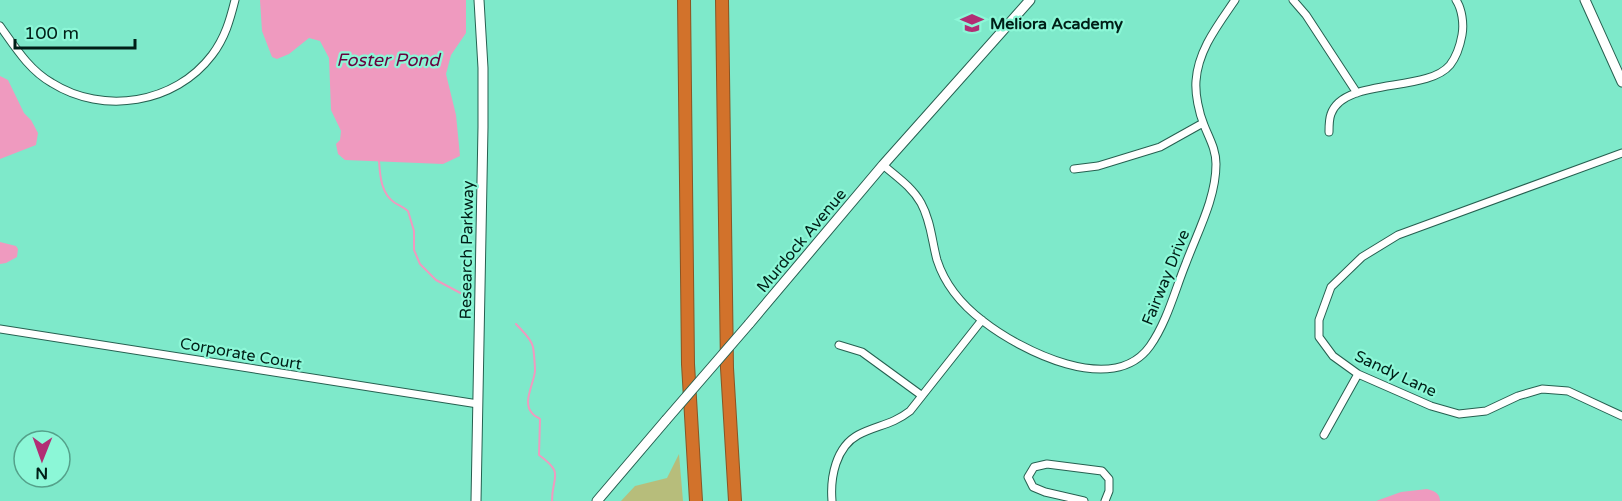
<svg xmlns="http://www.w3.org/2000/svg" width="1622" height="501" viewBox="0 0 1622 501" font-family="'Varela Round',sans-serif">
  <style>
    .green { fill: #b7bd7b }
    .water { fill: #ef9abf }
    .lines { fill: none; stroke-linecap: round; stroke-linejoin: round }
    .stream { stroke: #ef9abf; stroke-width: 2 }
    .street-casing { stroke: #266050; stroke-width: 9 }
    .secondary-casing { stroke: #266050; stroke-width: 11 }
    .highway-casing { stroke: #885524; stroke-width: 14 }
    .street { stroke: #fff; stroke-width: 7 }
    .secondary { stroke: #fff; stroke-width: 9 }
    .highway { stroke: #d2722b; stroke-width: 12 }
    .secondary-bridge-casing { stroke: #266050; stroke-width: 11; stroke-linecap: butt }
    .secondary-bridge { stroke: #fff; stroke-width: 9 }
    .labels { text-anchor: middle; stroke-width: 4.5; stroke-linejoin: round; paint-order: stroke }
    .poi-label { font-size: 16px; font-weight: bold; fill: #001f17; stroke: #8cf7d7; text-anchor: start }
    .street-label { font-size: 16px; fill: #001f17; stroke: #8cf7d7 }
    .water-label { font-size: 18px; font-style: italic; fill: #69023f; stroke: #8cf7d7 }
  </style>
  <rect width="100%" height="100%" fill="#7ee9ca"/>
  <path class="green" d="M679 454 683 501H621L635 486 667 478Z"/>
  <path class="water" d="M260 0H466V33L451 55 446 74 456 115 460 156 443 164 345 160 338 154 336 144 340 140 341 131 331 110 329 58 320 41 309 38 289 54 277 59 272 57 262 31Z
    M0 76 8 80 24 113 31 120 38 133 36 145 0 159Z
    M0 242 16 246 18 249 17 257 6 263 0 264Z
    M1427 489C1434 491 1440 493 1440 501H1376L1401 492Z"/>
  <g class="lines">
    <path class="stream" d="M379 161C380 176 381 194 395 203 400 206 403 207 408 211L414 231V250L420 264 436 280 466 296
      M516 324C522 331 531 338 533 347 534 352 535 367 535 371 534 383 522 403 532 413 534 416 537 417 540 419L539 455C565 474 552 475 552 501"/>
    <g class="street-casing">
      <path id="street" d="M1293 0 1306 15 1357 93
        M0 26C15 47 29 70 52 83 103 115 175 104 212 55 225 38 230 20 235 0
        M1329 132C1329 126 1329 119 1331 114 1344 77 1427 93 1450 65 1457 56 1460 46 1462 35 1464 24 1462 9 1456 0
        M1622 153 1398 235 1362 257 1331 287 1319 320V337L1333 356 1358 374 1431 406 1459 414 1486 411 1518 396 1542 389 1568 391 1622 416
        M883 165C897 177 912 187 921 203 931 221 932 242 937 260 945 285 962 305 983 321 1020 350 1113 398 1150 346 1167 322 1175 290 1186 263 1198 231 1216 198 1216 164 1216 149 1209 138 1204 125 1199 113 1195 94 1196 81 1198 50 1218 25 1235 0
        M1074 169 1098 166 1160 147 1203 123
        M0 329 478 404
        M839 345 862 352 921 395
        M1324 435 1358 374
        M832 501C830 477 836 447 858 435 877 425 892 425 910 411L982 320
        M1084 501 1045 492 1033 487 1028 477 1034 467 1047 464 1102 471 1109 479V491L1105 501"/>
    </g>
    <g class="secondary-casing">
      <path id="secondary" d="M1585 0 1622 82
        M749 324 883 165 1030 0
        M476 501 483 127V68L479 0
        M597 501 666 420"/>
    </g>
    <g class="highway-casing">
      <path id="highway" d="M684 0 688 364 696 501
        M722 0 727 368 735 501"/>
    </g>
    <use href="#street" class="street"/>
    <use href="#secondary" class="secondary"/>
    <use href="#highway" class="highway"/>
    <g class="secondary-bridge-casing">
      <path id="secondary-bridge" d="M666 420 749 324"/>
    </g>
    <use href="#secondary-bridge" class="secondary-bridge"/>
  </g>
  <defs>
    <g id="school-bare" transform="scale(1.8)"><path d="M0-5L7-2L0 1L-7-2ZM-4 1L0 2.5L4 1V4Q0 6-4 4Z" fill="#b22d74" stroke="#8cf7d7" stroke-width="2.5" paint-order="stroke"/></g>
  </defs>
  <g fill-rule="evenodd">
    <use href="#school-bare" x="972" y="23"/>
  </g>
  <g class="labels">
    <g class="poi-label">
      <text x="990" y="29">Meliora Academy</text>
    </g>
    <g class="street-label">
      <text transform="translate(801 240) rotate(-50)" y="6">Murdock Avenue</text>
      <text transform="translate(466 250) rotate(-89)" y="6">Research Parkway</text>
      <text transform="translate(1165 277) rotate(-68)" y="6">Fairway Drive</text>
      <text transform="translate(241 353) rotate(10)" y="6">Corporate Court</text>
      <text transform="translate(1396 373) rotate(25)" y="6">Sandy Lane</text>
    </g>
    <g class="water-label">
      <text x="388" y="66">Foster Pond</text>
    </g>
  </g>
  <g transform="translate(42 459) rotate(181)"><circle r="28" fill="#8cf7d7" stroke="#54a18a" stroke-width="1.5"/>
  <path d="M0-4.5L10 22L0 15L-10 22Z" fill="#b22d74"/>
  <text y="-9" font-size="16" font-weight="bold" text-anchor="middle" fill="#001f17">N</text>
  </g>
  <path d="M15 39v9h120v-9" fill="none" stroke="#001f17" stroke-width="3"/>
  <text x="24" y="39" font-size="18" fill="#001f17" stroke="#8cf7d7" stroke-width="4.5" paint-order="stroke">100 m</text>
</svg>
